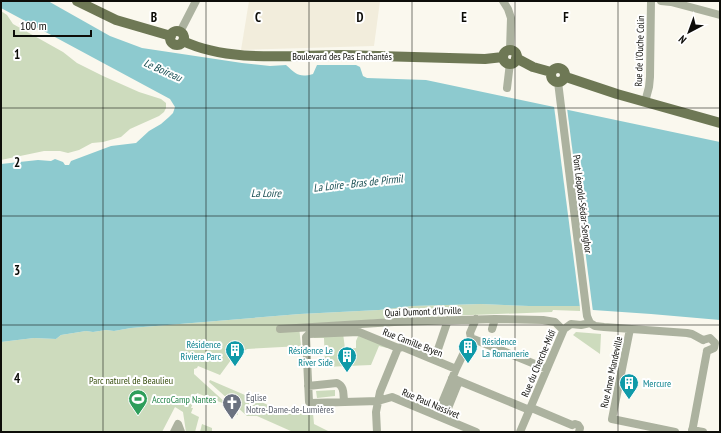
<svg xmlns="http://www.w3.org/2000/svg" width="721" height="433" viewBox="0 0 721 433" font-family="'PT Sans Narrow',sans-serif">
  <style>
    .built { fill: #f2eddc }
    .green { fill: #cddbbd }
    .water { fill: #8dcacf }
    .pier { fill: #faf8ee }
    .lines { fill: none; stroke-linecap: round; stroke-linejoin: round }
    .minor { stroke: #acb29f; stroke-width: 8 }
    .major { stroke: #6e7855; stroke-width: 10 }
    .grid { fill: none; stroke: #0d0d09; stroke-width: 1; stroke-opacity: 0.55 }
    .labels { text-anchor: middle; stroke-width: 4; stroke-linejoin: round; paint-order: stroke }
    .street-label { font-size: 10px; fill: #0d0d09; stroke: #fff }
    .culture-label { font-size: 10px; fill: #0d838f; stroke: #fff; text-anchor: start }
    .park-label { font-size: 10px; fill: #374e0e; stroke: #fff }
    .worship-label { font-size: 10px; fill: #5b616d; stroke: #fff; text-anchor: start }
    .leisure-label { font-size: 10px; fill: #27864d; stroke: #fff; text-anchor: start }
    .water-label { font-size: 11px; font-style: italic; fill: #184e52; stroke: #fff }
    .grid-label { font-size: 13px; text-anchor: middle; font-weight: bold; fill: #0d0d09; stroke: #fff; stroke-width: 4; stroke-linejoin: round; paint-order: stroke }
  </style>
  <rect width="100%" height="100%" fill="#faf8ee"/>
  <path class="built" d="M249 1H380L374 46 241 50Z"/>
  <path class="green" d="M1 11 7 15 13 24 63 52 77 63 103 76 139 92 161 99 166 103V108L164 112 159 116 130 129 121 137 103 142 92 143 79 150 68 153 60 151H44L1 160Z
    M481 304 529 306H580V311L553 310 552 312 394 318 299 326 301 346 247 349 231 360 220 375 198 366 197 368 194 369V374L238 414V415L234 413H228L225 404 197 393 191 408H193L191 413 199 417 195 432H186L183 412 175 407 162 432H1V342L34 338 56 339 61 335 86 331 93 332 106 330 114 331 131 328 300 314 379 310 412 306Z
    M576 332 601 334 600 354 573 335Z
    M343 333 345 349 356 348V341L359 334 387 346V348L379 346 371 365 325 367 324 338H314V335Z
    M210 380 289 414 313 413 314 424 330 432H293L257 416H247L209 382Z
    M335 390V396L317 398 316 391Z
    M202 424 212 428V432H200Z"/>
  <path class="water" d="M1 1H48L110 36 142 48 242 63 270 66 286 65C296 74 299 78 313 74L317 65H356L360 67 363 76 367 78 426 80 720 142V320L651 314 593 310 579 306H529L481 304 412 306 379 310 300 314 131 328 114 331 106 330 93 332 86 331 61 335 56 339 34 338 1 342V164L38 160 51 161 55 159 63 162 65 165H69L71 161 111 146 136 143 149 131 161 124 169 117 173 113 175 107 170 99 1 8Z"/>
  <path class="pier" d="M554 106 567 108 593 312 580 308Z"/>
  <g class="lines">
    <path class="minor" d="M503 1 508 9 511 18 510 50
      M661 1 671 2 720 15
      M180 32 196 1
      M558 82 587 316 590 323
      M507 88 510 63
      M645 102 649 87 650 77 651 1
      M590 323 595 326 604 327 687 333 692 334 703 340
      M280 329 394 322 495 319 543 320 555 322 563 330
      M492 329 495 319
      M630 329 612 419 675 432
      M471 338 547 369
      M703 340 710 338 715 343 714 348 707 351
      M435 358 448 320
      M456 369 403 347 398 348 359 332 309 334 306 337 309 402 311 403 378 401 392 397 476 432
      M452 378 527 409H534L572 425
      M308 386 337 383C345 387 343 394 344 401
      M437 415 456 369 471 338 470 333 476 319
      M444 418 459 381
      M572 425 575 424 578 425 580 428 579 432
      M692 430 703 432
      M174 432 178 424 181 432
      M377 432 376 412 380 392 398 348
      M520 432 564 329 571 324 581 325 590 323
      M692 432 707 351"/>
    <path class="major" d="M77 1 116 20 171 36
      M170 38a7 7 0 1 1 14 0a7 7 0 1 1-14 0Z
      M183 41C229 63 292 55 342 55 390 56 437 58 485 59L503 57
      M503 57a7 7 0 1 1 14 0a7 7 0 1 1-14 0Z
      M516 58 533 67 551 72
      M551 75a7 7 0 1 1 14 0a7 7 0 1 1-14 0Z
      M566 77 617 94 720 123"/>
  </g>
  <path class="grid" d="M103 1V432M206 1V432M309 1V432M412 1V432M515 1V432M618 1V432M1 108H720M1 216H720M1 325H720"/>
  <defs>
    <g id="building-pin" transform="scale(1)"><path d="M0 17L-7.5 6A9.5 9.5 0 1 1 7.5 6Z" fill="#0f9aa8" stroke="#fff"/><path d="M-4-6H4V6H1V3H-1V6H-4ZM-2.5-4.3h1.7v1.8h-1.7ZM.8-4.3h1.7v1.8H.8ZM-2.5-1h1.7V.8h-1.7ZM.8-1h1.7V.8H.8Z" fill="#fff"/></g>
    <g id="stadium-pin" transform="scale(1)"><path d="M0 17L-7.5 6A9.5 9.5 0 1 1 7.5 6Z" fill="#2e9e5b" stroke="#fff"/><path d="M0-5a6.5 5 0 1 0 0 10a6.5 5 0 1 0 0-10ZM-3.5-1.8h7v3.6h-7Z" fill="#fff"/></g>
    <g id="church-pin" transform="scale(1)"><path d="M0 17L-7.5 6A9.5 9.5 0 1 1 7.5 6Z" fill="#6b7280" stroke="#fff"/><path d="M-1.2-6h2.4v3.5h3.3v2.4h-3.3V6h-2.4V-.1h-3.3v-2.4h3.3Z" fill="#fff"/></g>
  </defs>
  <g fill-rule="evenodd">
    <use href="#building-pin" x="468" y="347"/>
    <use href="#building-pin" x="235" y="350"/>
    <use href="#building-pin" x="347" y="356"/>
    <use href="#building-pin" x="629" y="383"/>
    <use href="#stadium-pin" x="138" y="399"/>
    <use href="#church-pin" x="232" y="403"/>
  </g>
  <g class="labels">
    <g class="street-label">
      <text transform="translate(639 51) rotate(-88)" y="4">Rue de l'Ouche Colin</text>
      <text x="342" y="60">Boulevard des Pas Enchantés</text>
      <text transform="translate(583 204) rotate(83)" y="4">Pont Léopold-Sédar-Senghor</text>
      <text transform="translate(423 311) rotate(-2)" y="4">Quai Dumont d'Urville</text>
      <text transform="translate(413 342) rotate(21)" y="4">Rue Camille Bryen</text>
      <text transform="translate(538 363) rotate(-67)" y="4">Rue du Cherche-Midi</text>
      <text transform="translate(611 372) rotate(-78)" y="4">Rue Anne Mandeville</text>
      <text transform="translate(431 403) rotate(23)" y="4">Rue Paul Nassivet</text>
    </g>
    <g class="culture-label">
      <text x="482" y="345">Résidence<tspan x="482" dy="12">La Romanerie</tspan></text>
      <text x="221" y="348" text-anchor="end">Résidence<tspan x="221" dy="12">Riviera Parc</tspan></text>
      <text x="333" y="354" text-anchor="end">Résidence Le<tspan x="333" dy="12">River Side</tspan></text>
      <text x="643" y="387">Mercure</text>
    </g>
    <g class="park-label">
      <text x="131" y="384">Parc naturel de Beaulieu</text>
    </g>
    <g class="worship-label">
      <text x="246" y="401">Église<tspan x="246" dy="12">Notre-Dame-de-Lumières</tspan></text>
    </g>
    <g class="leisure-label">
      <text x="152" y="403">AccroCamp Nantes</text>
    </g>
    <g class="water-label">
      <text transform="translate(163 70) rotate(24)" y="4">Le Boireau</text>
      <text transform="translate(358 183) rotate(-6)" y="4">La Loire - Bras de Pirmil</text>
      <text x="266" y="197">La Loire</text>
    </g>
  </g>
  <g class="grid-label">
    <text x="154" y="22">B</text>
    <text x="258" y="22">C</text>
    <text x="360" y="22">D</text>
    <text x="464" y="22">E</text>
    <text x="566" y="22">F</text>
    <text x="17" y="59">1</text>
    <text x="17" y="167">2</text>
    <text x="17" y="275">3</text>
    <text x="17" y="383">4</text>
  </g>
  <rect width="721" height="433" fill="none" stroke="#0d0d09" stroke-width="4"/>
  <g transform="translate(689 32) rotate(221)" stroke="#ffffff" stroke-width="3" paint-order="stroke">
  <path d="M0-3L7 15L0 10L-7 15Z" fill="#0d0d09"/>
  <text y="-6" font-size="11" font-weight="bold" text-anchor="middle" fill="#0d0d09">N</text>
  </g>
  <path d="M14 30v6h77v-6" fill="none" stroke="#0d0d09" stroke-width="2"/>
  <text x="20" y="30" font-size="12" fill="#0d0d09" stroke="#ffffff" stroke-width="3" paint-order="stroke">100 m</text>
</svg>
